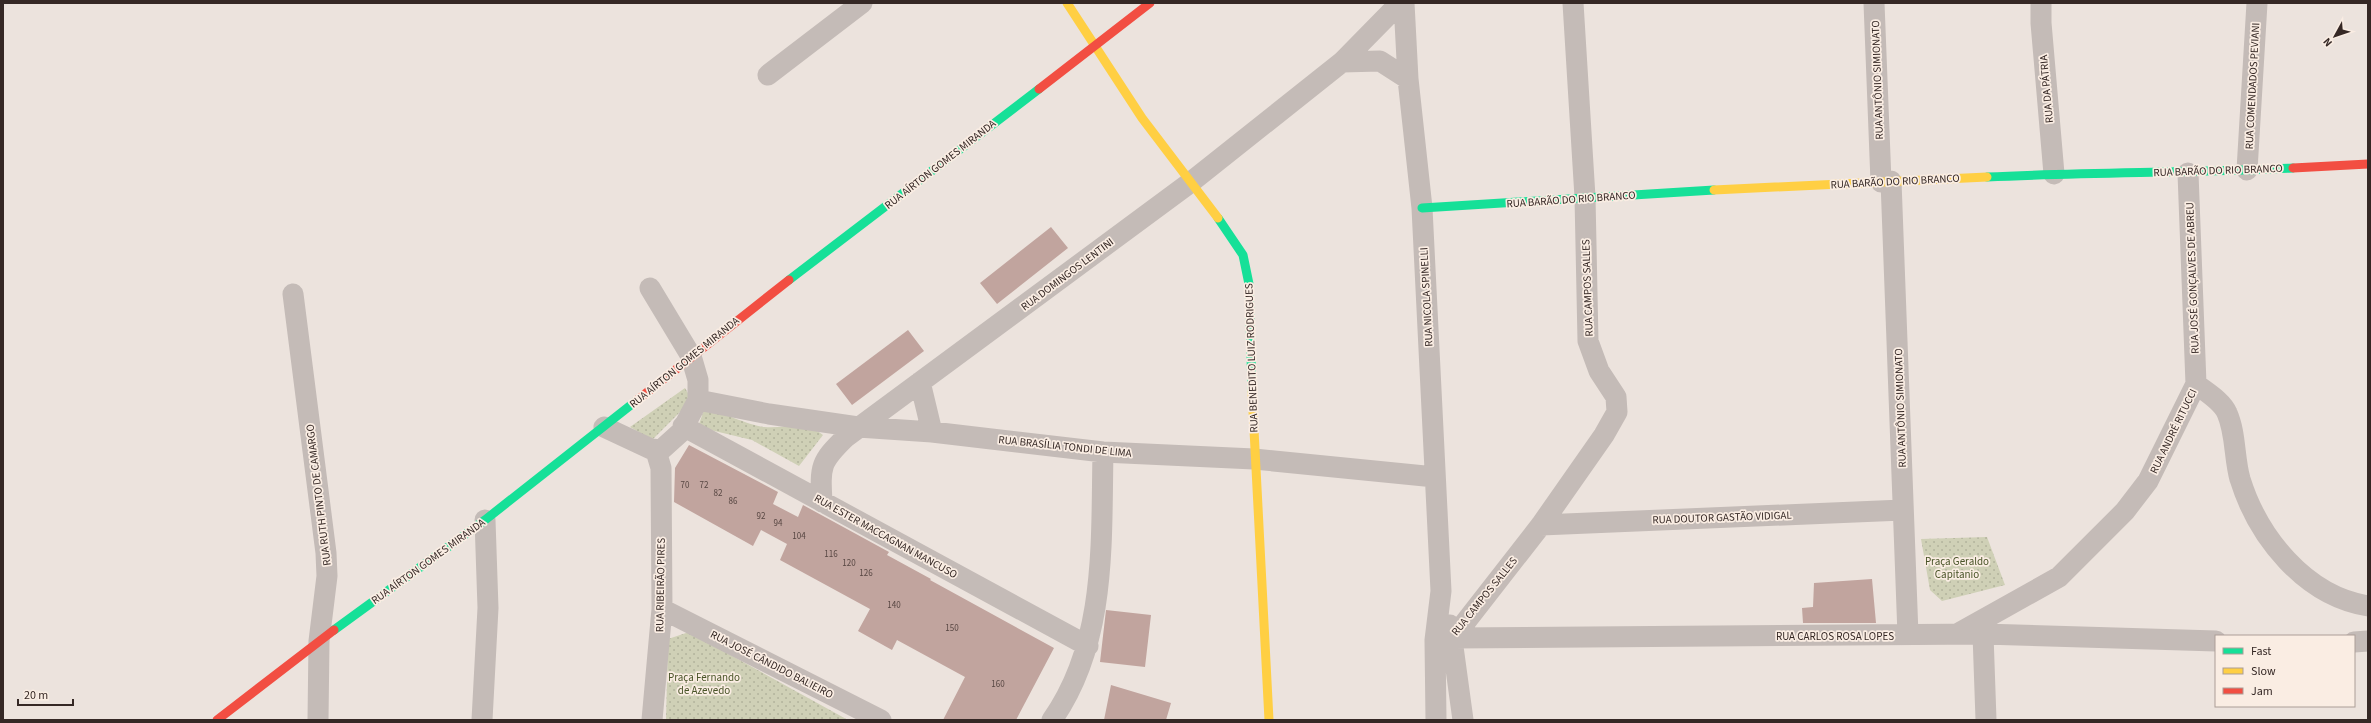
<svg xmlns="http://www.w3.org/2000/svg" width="2371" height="723" viewBox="0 0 2371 723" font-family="'Source Sans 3',sans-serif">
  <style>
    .grass { fill: url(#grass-dots) }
    .building { fill: #c1a49e }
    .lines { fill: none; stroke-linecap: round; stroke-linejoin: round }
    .street { stroke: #c4bbb7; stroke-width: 21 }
    .fast { stroke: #16e098; stroke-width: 9 }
    .slow { stroke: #ffcf43; stroke-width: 9 }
    .jam { stroke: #f24e42; stroke-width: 9 }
    .labels { text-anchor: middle; stroke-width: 3.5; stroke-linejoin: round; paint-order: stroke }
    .number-label { font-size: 9px; fill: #584743 }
    .street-label { font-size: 11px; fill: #352825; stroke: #faede3 }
    .park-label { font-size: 11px; fill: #495428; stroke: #faede3 }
  </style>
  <defs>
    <pattern id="grass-dots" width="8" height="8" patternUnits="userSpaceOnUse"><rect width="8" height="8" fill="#cfd0b6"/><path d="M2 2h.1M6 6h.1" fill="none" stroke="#b2b39c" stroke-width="1.8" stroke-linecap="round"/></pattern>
  </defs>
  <rect width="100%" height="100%" fill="#ece3dd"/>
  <path class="grass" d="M685 388 692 400 652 440 630 427Z
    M705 407C722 412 747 425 764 427 786 429 804 420 823 435L799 466 752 440 698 427Z
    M1987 537 2005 585 1942 601 1930 590 1921 539Z
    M689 632 848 720H666L668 639Z"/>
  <path class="building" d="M1051 227 1068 248 997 304 980 283Z
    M908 330 924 351 852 405 836 384Z
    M689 445 778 492 773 504 798 517 803 505 889 552 887 555 931 579 930 580 1054 648 1016 720H943L965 677 897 640 892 650 858 631 870 609 780 560 787 544 761 530 753 546 674 502 675 468Z
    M1872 579 1876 623H1803L1802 608 1813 607 1814 583Z
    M1106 610 1151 615 1145 667 1100 662Z
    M1111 685 1171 703 1166 720H1104Z"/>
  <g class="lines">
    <path class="street" d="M1404 3 1408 79 1422 208 1441 591 1435 640 1436 720
      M1874 3 1881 182
      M2041 3V23L2054 174
      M1342 62 1380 61 1408 79
      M768 75 862 3
      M2247 170 2257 3
      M1891 181 1908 635
      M293 294 326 553 327 576 319 641 318 720
      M920 382 932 432
      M2196 384C2206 392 2222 401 2227 413 2236 433 2234 458 2240 479 2258 537 2305 596 2368 606
      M698 400 769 414 858 427 932 432 1103 452 1254 459 1435 477
      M683 426 1088 646
      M604 427 651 449 661 450 681 432 698 400V380L691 356 650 288
      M822 502C820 466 820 462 846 437L1191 182 1342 62 1400 3
      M1541 525 1903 510
      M662 609 881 720
      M1450 625 1463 720
      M1959 633 2059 577 2125 511 2148 481 2196 384 2188 173
      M1983 634 1986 720
      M1453 638 1983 634 2216 641
      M1444 639 1453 638 1541 525 1604 435 1617 412 1616 397 1599 371 1588 341 1585 197 1573 3
      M2354 642 2368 641
      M482 720 488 608 485 520
      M652 720 662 609 661 468 656 451
      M1052 720C1107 642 1101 543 1103 452"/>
    <path class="fast" d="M1987 177C2089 172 2191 173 2293 168
      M1422 208 1714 190
      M1218 218 1243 255 1249 284 1252 391
      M789 280 1039 89
      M334 630 485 520 636 401"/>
    <path class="slow" d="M1067 3 1142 118 1218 218
      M1714 190 1987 177
      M1252 391 1269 720"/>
    <path class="jam" d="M1039 89 1150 3
      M2293 168 2368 164
      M636 401 789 280
      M217 720 334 630"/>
  </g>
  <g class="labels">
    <g class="number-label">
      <text x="685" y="488">70</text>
      <text x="704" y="488">72</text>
      <text x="718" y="496">82</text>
      <text x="733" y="504">86</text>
      <text x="761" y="519">92</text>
      <text x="778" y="526">94</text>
      <text x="799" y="539">104</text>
      <text x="831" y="557">116</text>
      <text x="849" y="566">120</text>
      <text x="866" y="576">126</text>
      <text x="894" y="608">140</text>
      <text x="952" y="631">150</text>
      <text x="998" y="687">160</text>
    </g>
    <g class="street-label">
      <text transform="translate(1877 80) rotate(-92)" y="4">RUA ANTÔNIO SIMIONATO</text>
      <text transform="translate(2252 86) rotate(-87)" y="4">RUA COMENDADOS PEVIANI</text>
      <text transform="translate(2046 89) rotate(-95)" y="4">RUA DA PÁTRIA</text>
      <text transform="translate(940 164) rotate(-38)" y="4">RUA AÍRTON GOMES MIRANDA</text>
      <text transform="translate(2218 170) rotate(-2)" y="4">RUA BARÃO DO RIO BRANCO</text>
      <text transform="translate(1895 181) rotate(-3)" y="4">RUA BARÃO DO RIO BRANCO</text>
      <text transform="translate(1571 199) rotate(-4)" y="4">RUA BARÃO DO RIO BRANCO</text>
      <text transform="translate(1067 274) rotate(-37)" y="4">RUA DOMINGOS LENTINI</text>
      <text transform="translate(2192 278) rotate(-92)" y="4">RUA JOSÉ GONÇALVES DE ABREU</text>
      <text transform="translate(1587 288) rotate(-92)" y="4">RUA CAMPOS SALLES</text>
      <text transform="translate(1426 297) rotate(-93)" y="4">RUA NICOLA SPINELLI</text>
      <text transform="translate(1251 358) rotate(-92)" y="4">RUA BENEDITO LUIZ RODRIGUES</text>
      <text transform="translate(684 362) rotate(-39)" y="4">RUA AÍRTON GOMES MIRANDA</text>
      <text transform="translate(1900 408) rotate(-92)" y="4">RUA ANTÔNIO SIMIONATO</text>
      <text transform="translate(2173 431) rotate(-64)" y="4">RUA ANDRÉ RITUCCI</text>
      <text transform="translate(1065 446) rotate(6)" y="4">RUA BRASÍLIA TONDI DE LIMA</text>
      <text transform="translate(318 495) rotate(-97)" y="4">RUA RUTH PINTO DE CAMARGO</text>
      <text transform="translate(1722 517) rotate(-2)" y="4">RUA DOUTOR GASTÃO VIDIGAL</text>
      <text transform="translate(886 536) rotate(29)" y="4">RUA ESTER MACCAGNAN MANCUSO</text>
      <text transform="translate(428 561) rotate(-36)" y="4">RUA AÍRTON GOMES MIRANDA</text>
      <text transform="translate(660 585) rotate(-89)" y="4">RUA RIBEIRÃO PIRES</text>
      <text transform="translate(1484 596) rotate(-51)" y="4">RUA CAMPOS SALLES</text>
      <text x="1835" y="640">RUA CARLOS ROSA LOPES</text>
      <text transform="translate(772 664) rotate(27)" y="4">RUA JOSÉ CÂNDIDO BALIEIRO</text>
    </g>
    <g class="park-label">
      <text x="1957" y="565">Praça Geraldo<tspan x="1957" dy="13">Capitanio</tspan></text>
      <text x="704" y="681">Praça Fernando<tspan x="704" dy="13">de Azevedo</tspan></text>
    </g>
  </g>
  <rect width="2371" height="723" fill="none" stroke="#352825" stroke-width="8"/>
  <rect x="2215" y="635" width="140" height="72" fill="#faede3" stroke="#ab9e97"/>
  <rect x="2223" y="648" width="20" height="6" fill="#16e098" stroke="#ab9e97"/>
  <text x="2251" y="655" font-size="12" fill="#352825">Fast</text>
  <rect x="2223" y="668" width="20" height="6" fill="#ffcf43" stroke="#ab9e97"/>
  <text x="2251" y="675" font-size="12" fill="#352825">Slow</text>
  <rect x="2223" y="688" width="20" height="6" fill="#f24e42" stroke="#ab9e97"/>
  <text x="2251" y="695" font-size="12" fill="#352825">Jam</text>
  <g transform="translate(2335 36) rotate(230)" stroke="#faede3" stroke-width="3" paint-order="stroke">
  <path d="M0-3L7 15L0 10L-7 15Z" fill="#352825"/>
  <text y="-6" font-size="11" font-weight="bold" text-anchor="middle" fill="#352825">N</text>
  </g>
  <path d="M18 699v6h55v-6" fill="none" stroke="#352825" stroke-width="2"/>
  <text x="24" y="699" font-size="12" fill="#352825" stroke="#faede3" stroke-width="3" paint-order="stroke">20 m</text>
</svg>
